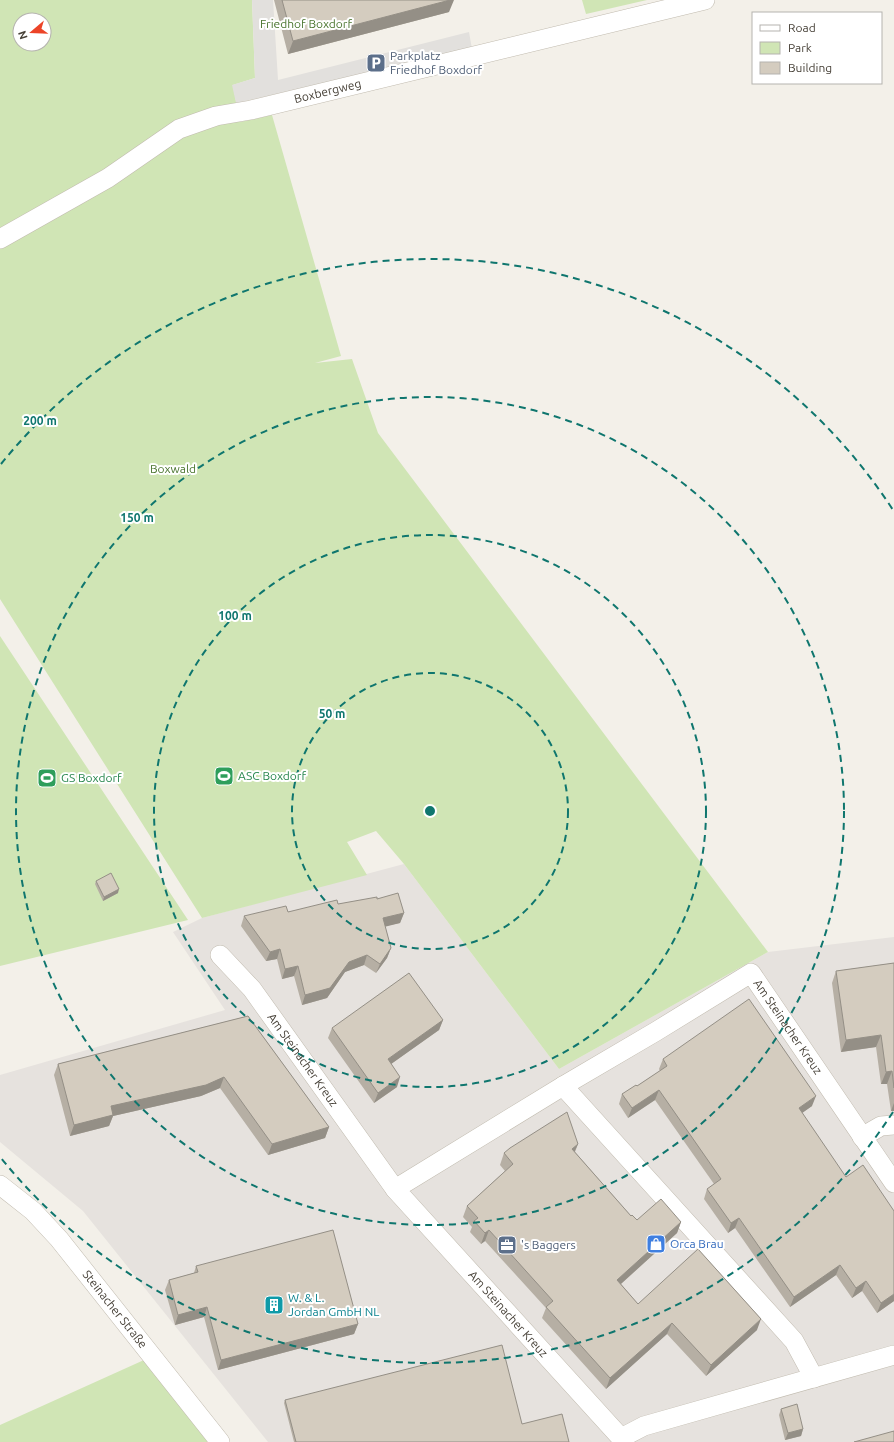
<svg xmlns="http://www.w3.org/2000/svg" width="894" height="1442" viewBox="0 0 894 1442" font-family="Ubuntu,sans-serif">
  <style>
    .industrial { fill: #e6e2de }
    .green { fill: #d0e5b5; fill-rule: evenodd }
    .parking { fill: #e2e0dd }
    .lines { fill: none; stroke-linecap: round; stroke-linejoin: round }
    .minor-casing { stroke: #c1bbaf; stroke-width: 20 }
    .minor { stroke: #fff; stroke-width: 19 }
    .wall { fill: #b6afa4 }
    .shaded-wall { fill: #948f86 }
    .building { fill: #d4ccbf; stroke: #948f86 }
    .ring { fill: none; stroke: #0f766e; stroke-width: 2; stroke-dasharray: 7 5 }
    .labels { text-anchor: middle; stroke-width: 4; stroke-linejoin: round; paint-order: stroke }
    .park-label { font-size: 12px; fill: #4a752f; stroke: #fff }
    .service-label { font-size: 12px; fill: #4e5e75; stroke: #fff; text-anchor: start }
    .street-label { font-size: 12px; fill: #474138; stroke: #fff }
    .leisure-label { font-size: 12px; fill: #27864d; stroke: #fff; text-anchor: start }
    .shop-label { font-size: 12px; fill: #366cbe; stroke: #fff; text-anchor: start }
    .culture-label { font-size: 12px; fill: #0d838f; stroke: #fff; text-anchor: start }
    .centre { fill: #0f766e; stroke: #fff; stroke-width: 2 }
    .ring-label { font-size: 12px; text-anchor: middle; font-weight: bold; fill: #0f766e; stroke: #fff; stroke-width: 4; stroke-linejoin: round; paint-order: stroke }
  </style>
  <rect width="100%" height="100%" fill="#f3f0e9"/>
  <path class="industrial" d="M404 864 559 1069 768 952 894 937V1442H268L83 1211 0 1142V1075L225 1010 173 932 202 918Z"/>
  <path class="green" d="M0 0H252L255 78 233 85 240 122 272 115 341 356 315 363 352 359 378 433 768 952 559 1069 404 864 376 831 347 842 367 875 202 918 0 599ZM20 20H44V44H20Z
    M582 0H647L586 14Z
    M0 636 188 920 0 966Z
    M144 1360 210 1442H0V1425Z"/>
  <path class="parking" d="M252 0H273L278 80 469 32 472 49 236 103 232 85 255 78Z"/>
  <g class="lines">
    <g class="minor-casing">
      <g id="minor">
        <path id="s1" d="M0 239 108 178 179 129 216 116 251 110 705 0"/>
        <path id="s2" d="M220 955 252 989 395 1189"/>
        <path d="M563 1086 794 1341 814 1378"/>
        <path d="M862 1137 881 1126 894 1125"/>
        <path id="s3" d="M0 1185 33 1211 59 1239 220 1442"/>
        <path d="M621 1438 644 1426 894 1355"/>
        <path id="s4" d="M622 1442 621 1438 395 1189 563 1086 655 1032 751 973 894 1183"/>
      </g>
    </g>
    <use href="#minor" class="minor"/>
  </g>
  <path class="wall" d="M274 0H450L449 12 288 54Z
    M96 881 118 893 103 901 95 884Z
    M377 899 404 913 400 923 385 926 391 948 387 958 376 973 364 965 345 972 327 998 302 1005 294 976 282 979 277 959 266 961 241 926 244 916 288 912 338 904Z
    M894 963V1111H891L887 1084H881L876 1047 841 1052 832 983 836 971Z
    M248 1016 329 1127 325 1138 268 1155 220 1088 201 1096 113 1116 109 1126 70 1136 54 1075 58 1064Z
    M443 1020 439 1030 391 1064 397 1087 374 1103 328 1038 332 1028Z
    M663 1059 812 1106 802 1113 894 1301 877 1313 862 1291 852 1298 836 1275 790 1307 735 1228 728 1233 704 1199 707 1189 714 1184 655 1100 628 1118 619 1104 622 1094 637 1086 660 1071 659 1069Z
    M578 1144 575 1152 631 1216 637 1220 681 1222 677 1233 621 1284 638 1304 757 1330 706 1376 667 1334 606 1389 542 1318 546 1308 485 1241 481 1244 470 1232 472 1227 463 1217 467 1206 505 1171 500 1165 504 1153Z
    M196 1266 358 1324 354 1334 218 1370 204 1317 175 1325 165 1290 169 1280 194 1273Z
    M285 1400 522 1424 569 1442H294L284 1403Z
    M781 1409 803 1429 801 1436 785 1440 779 1415Z"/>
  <path class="shaded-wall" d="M450 0H454L449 12 288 54 293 41Z
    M119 889 118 893 103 901 104 897Z
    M404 913 400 923 380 928 383 918Z
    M391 948 387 958 376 973 380 964Z
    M280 949 277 959 266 961 270 952Z
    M367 955 364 965 345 972 327 998 302 1005 305 995 349 962Z
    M298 966 294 976 282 979 285 969Z
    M443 1020 439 1030 384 1069 388 1059Z
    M881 1035 876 1047 841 1052 846 1040Z
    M892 1071 887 1084H881L886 1072Z
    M224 1077 220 1088 201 1096 113 1116 109 1126 70 1136 74 1125 111 1106Z
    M400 1077 397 1087 374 1103 378 1093Z
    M659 1090 655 1100 628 1118 632 1108Z
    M816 1096 812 1106 795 1118 799 1108Z
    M894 1103V1111H891Z
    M329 1127 325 1138 268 1155 272 1144Z
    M578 1144 573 1155 572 1149Z
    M739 1218 735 1228 728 1233 731 1223Z
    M681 1222 677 1233 613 1291 617 1280Z
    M489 1230 485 1241 481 1244 485 1233Z
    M840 1265 836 1275 790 1307 794 1297Z
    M866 1281 862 1291 852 1298 856 1288Z
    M894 1294V1301L877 1313 881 1303Z
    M207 1307 204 1317 175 1325 178 1315Z
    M761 1319 757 1330 706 1376 711 1365Z
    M672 1323 667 1334 606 1389 610 1378Z
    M358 1324 354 1334 218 1370 221 1360Z
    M803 1429 801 1436 785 1440 788 1433Z"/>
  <path class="building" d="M282 0H450L293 41Z
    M111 873 119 889 104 897 96 881Z
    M398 893 404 913 383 918 391 948 380 964 367 955 349 962 330 988 305 995 298 966 285 969 280 949 270 952 244 916 286 906 288 912 337 900 338 904 377 897V899Z
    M894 963V1088L892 1071 886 1072 881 1035 846 1040 836 971Z
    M409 973 443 1020 388 1059 400 1077 378 1093 332 1028Z
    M749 999 816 1096 799 1108 846 1177 863 1165 894 1211V1294L881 1303 866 1281 856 1288 840 1265 794 1297 739 1218 731 1223 707 1189 721 1179 659 1090 632 1108 622 1094 636 1085 637 1086 667 1066 663 1059Z
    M248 1016 329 1127 272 1144 224 1077 206 1085 111 1106 113 1115 74 1125 58 1064Z
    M567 1112 578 1144 572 1149 631 1216 632 1215 637 1220 661 1199 681 1222 617 1280 638 1304 698 1249 761 1319 711 1365 672 1323 610 1378 546 1307 553 1301 489 1230 485 1233 474 1221 478 1218 467 1206 513 1164 504 1153 510 1148Z
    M333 1230 358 1324 221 1360 207 1307 178 1315 169 1280 198 1272 196 1266Z
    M502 1345 522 1424 562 1414 569 1442H296L285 1400Z
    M797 1404 803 1429 788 1433 781 1409Z
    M894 1431V1442H854Z"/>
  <g class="ring">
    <circle cx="430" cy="811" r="138"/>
    <circle cx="430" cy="811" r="276"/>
    <circle cx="430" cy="811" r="414"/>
    <path d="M893 1112A552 552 0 0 1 1 1158M1 464A552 552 0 0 1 893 510"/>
  </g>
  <defs>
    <g id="parking-square" transform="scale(1)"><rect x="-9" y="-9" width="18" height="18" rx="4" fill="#5c6f8a" stroke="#fff"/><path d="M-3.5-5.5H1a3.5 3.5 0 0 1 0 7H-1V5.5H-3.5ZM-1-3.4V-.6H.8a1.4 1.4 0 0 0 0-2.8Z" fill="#fff"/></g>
    <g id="stadium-square" transform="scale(1)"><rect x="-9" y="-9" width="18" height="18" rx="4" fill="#2e9e5b" stroke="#fff"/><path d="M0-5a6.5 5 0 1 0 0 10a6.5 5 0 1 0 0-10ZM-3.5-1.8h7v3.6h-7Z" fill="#fff"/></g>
    <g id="shop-square" transform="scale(1)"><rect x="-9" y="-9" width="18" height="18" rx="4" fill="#3f7fe0" stroke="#fff"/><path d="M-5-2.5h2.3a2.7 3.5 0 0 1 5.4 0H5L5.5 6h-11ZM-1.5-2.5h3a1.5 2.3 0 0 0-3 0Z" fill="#fff"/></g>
    <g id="office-square" transform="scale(1)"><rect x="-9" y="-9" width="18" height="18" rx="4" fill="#5c6f8a" stroke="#fff"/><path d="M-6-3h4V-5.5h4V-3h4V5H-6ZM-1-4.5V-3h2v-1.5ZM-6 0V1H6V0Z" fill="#fff"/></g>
    <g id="building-square" transform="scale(1)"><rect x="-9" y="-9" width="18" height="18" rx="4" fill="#0f9aa8" stroke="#fff"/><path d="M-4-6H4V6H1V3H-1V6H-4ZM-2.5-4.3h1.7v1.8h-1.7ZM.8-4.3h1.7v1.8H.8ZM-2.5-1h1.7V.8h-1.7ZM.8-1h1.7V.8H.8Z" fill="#fff"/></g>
  </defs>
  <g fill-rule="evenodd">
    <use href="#parking-square" x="376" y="63"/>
    <use href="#stadium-square" x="224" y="776"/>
    <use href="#stadium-square" x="47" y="778"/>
    <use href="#shop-square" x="656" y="1244"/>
    <use href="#office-square" x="507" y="1245"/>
    <use href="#building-square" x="274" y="1305"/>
  </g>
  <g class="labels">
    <g class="park-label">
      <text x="306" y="28">Friedhof Boxdorf</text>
      <text x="173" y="473">Boxwald</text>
    </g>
    <g class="service-label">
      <text x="390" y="60">Parkplatz<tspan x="390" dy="14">Friedhof Boxdorf</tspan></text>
      <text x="521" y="1249">'s Baggers</text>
    </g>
    <g class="street-label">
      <text dy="4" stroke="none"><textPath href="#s1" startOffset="364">Boxbergweg</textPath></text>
      <text dy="4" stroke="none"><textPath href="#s4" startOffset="822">Am Steinacher Kreuz</textPath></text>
      <text dy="4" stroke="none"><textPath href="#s2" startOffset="134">Am Steinacher Kreuz</textPath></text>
      <text dy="4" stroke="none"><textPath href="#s3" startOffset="170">Steinacher Straße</textPath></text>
      <text transform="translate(508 1314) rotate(48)" y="4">Am Steinacher Kreuz</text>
    </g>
    <g class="leisure-label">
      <text x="238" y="780">ASC Boxdorf</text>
      <text x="61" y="782">GS Boxdorf</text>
    </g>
    <g class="shop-label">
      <text x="670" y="1248">Orca Brau</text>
    </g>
    <g class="culture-label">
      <text x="288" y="1302">W. &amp; L.<tspan x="288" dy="14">Jordan GmbH NL</tspan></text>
    </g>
  </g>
  <circle cx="430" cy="811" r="6" class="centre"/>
  <g class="ring-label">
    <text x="40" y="425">200 m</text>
    <text x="137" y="522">150 m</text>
    <text x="235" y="620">100 m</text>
    <text x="332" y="718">50 m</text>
  </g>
  <rect x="752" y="12" width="130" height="72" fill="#ffffff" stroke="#b5b3af"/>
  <rect x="760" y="25" width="20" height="6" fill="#ffffff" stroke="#b5b3af"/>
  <text x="788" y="32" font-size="12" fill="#474138">Road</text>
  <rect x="760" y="42" width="20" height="12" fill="#d0e5b5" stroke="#b5b3af"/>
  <text x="788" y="52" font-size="12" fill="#474138">Park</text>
  <rect x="760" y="62" width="20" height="12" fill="#d4ccbf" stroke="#b5b3af"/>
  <text x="788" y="72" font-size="12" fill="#474138">Building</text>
  <g transform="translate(32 32) rotate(251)"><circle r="19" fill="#ffffff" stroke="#b5b3af"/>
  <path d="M0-3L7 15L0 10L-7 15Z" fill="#ec4428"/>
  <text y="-6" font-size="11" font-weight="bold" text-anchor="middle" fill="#474138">N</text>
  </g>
</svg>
